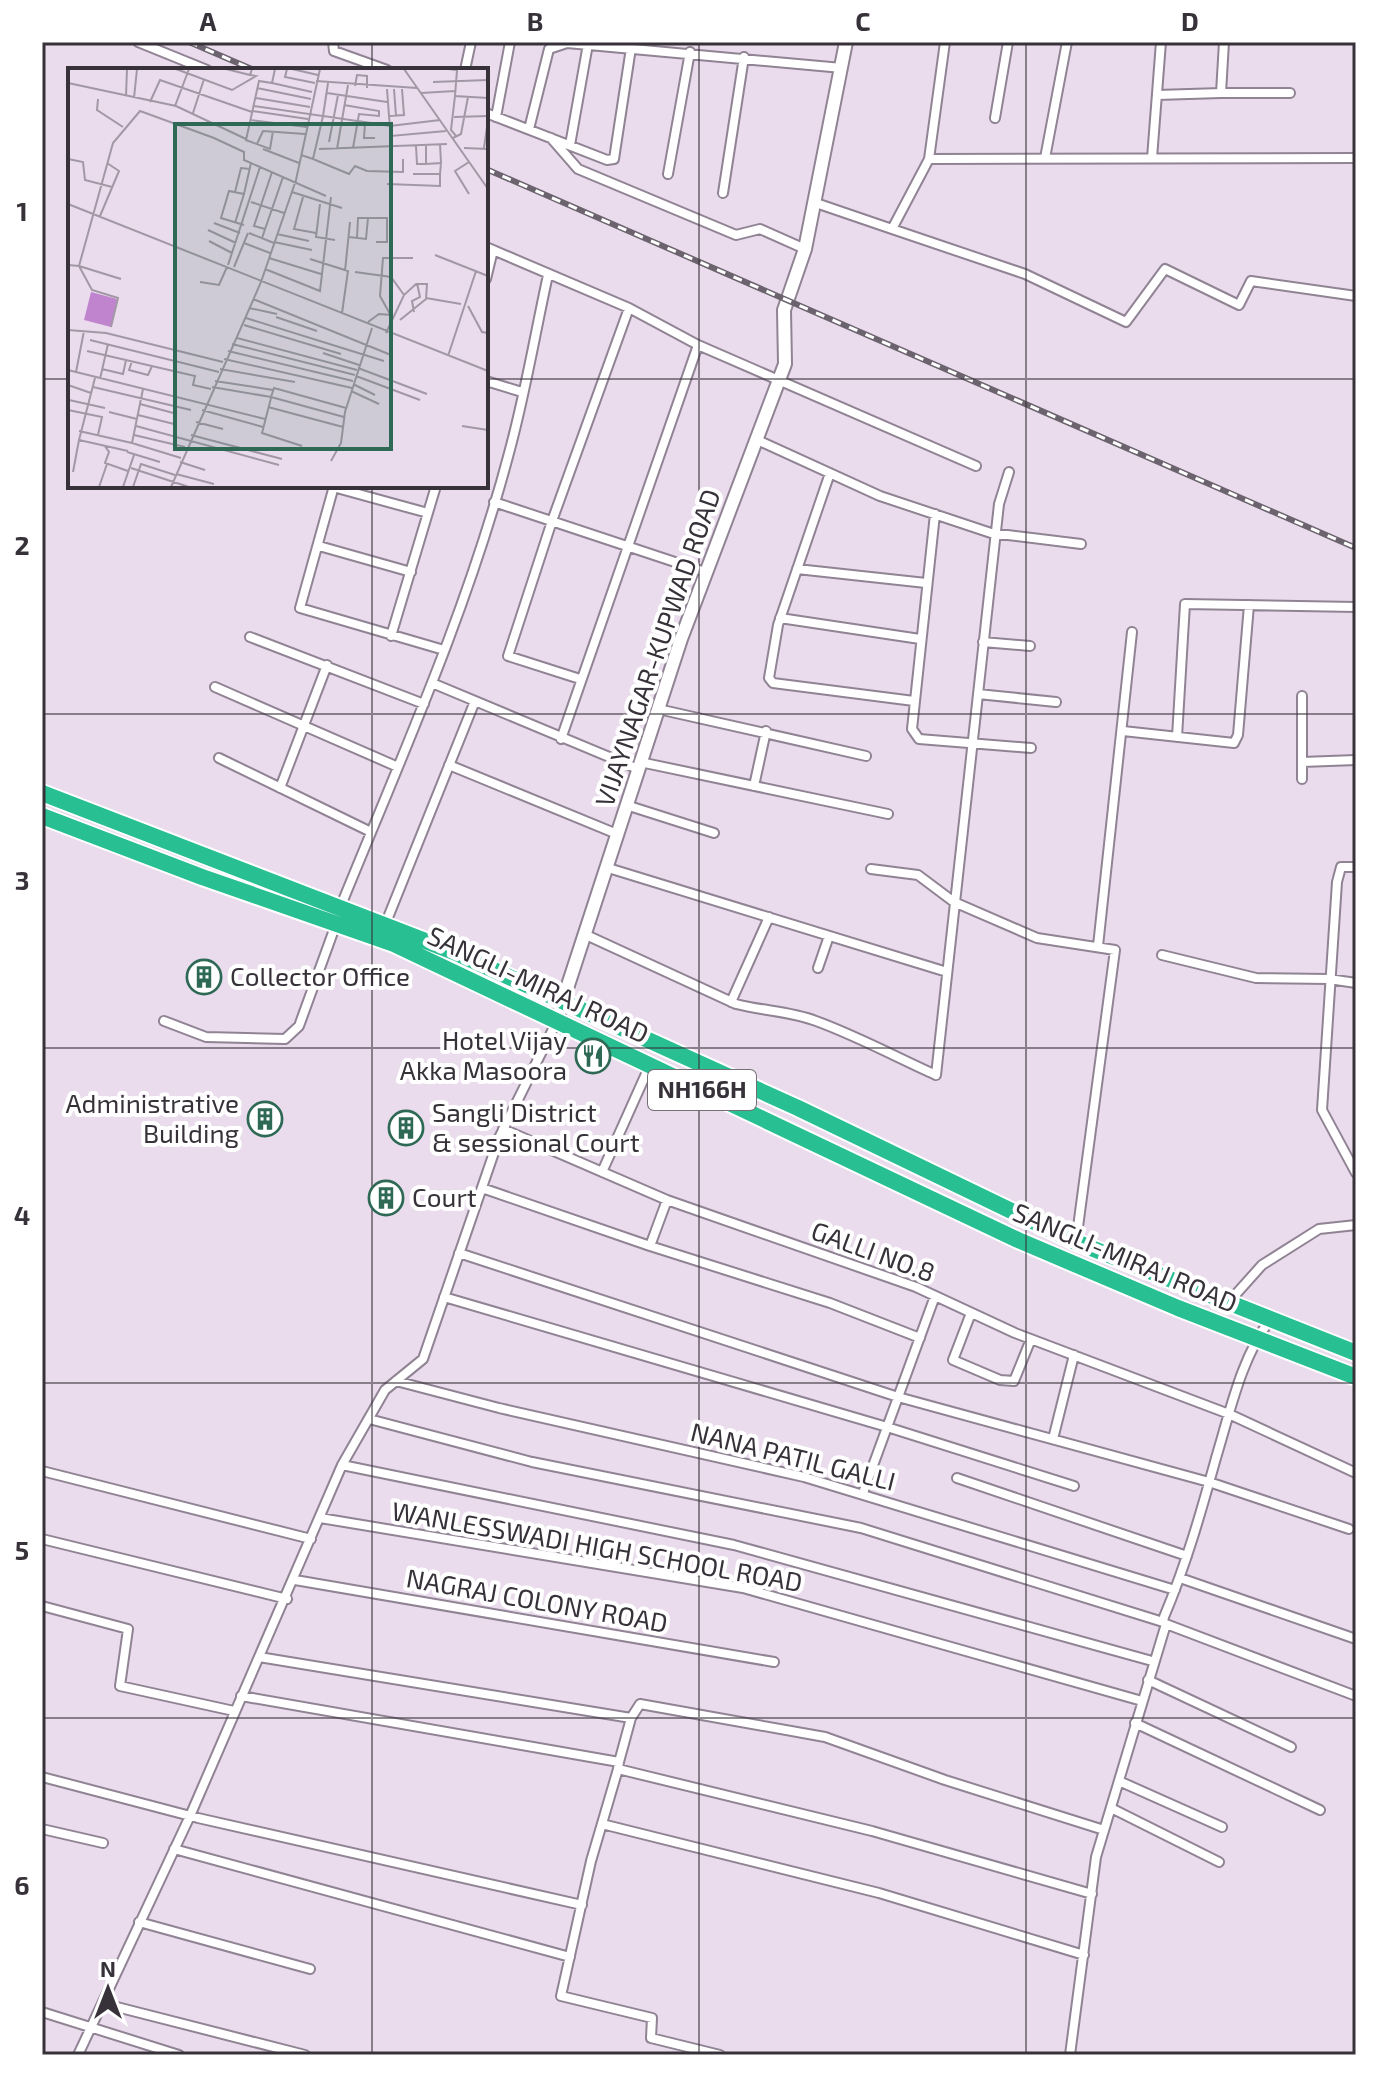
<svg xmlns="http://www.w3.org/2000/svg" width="1398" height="2097" viewBox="0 0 1398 2097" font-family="'Exo 2',sans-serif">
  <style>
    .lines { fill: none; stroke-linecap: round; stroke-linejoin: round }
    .street-casing { stroke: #908393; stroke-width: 12 }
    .secondary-casing { stroke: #908393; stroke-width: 16 }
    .highway-casing { stroke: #fff; stroke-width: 20 }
    .street { stroke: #fff; stroke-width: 8 }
    .secondary { stroke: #fff; stroke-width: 12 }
    .highway { stroke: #28bf92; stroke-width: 16 }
    .rail-casing { stroke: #6b636d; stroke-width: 6 }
    .rail { stroke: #fff; stroke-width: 3; stroke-dasharray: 9; stroke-linecap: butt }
    .grid { fill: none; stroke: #373239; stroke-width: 2; stroke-opacity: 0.55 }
    .labels { text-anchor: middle; stroke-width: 8; stroke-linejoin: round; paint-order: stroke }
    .shield { fill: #fff; stroke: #737074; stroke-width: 2 }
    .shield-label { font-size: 24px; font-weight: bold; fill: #373239 }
    .street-label { font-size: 26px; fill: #373239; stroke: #fff }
    .poi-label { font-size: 26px; fill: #373239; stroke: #fff; text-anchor: start }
    .inset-road { fill: none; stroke: #a298a5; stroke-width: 2 }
    .view { fill: #2d6954; fill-opacity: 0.15; stroke: #2d6954; stroke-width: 4 }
    .inset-edge { fill: none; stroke: #373239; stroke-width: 4 }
    .neatline { fill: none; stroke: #373239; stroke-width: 3 }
    .grid-label { font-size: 26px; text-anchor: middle; font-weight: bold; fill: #373239 }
  </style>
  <rect width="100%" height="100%" fill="#eadced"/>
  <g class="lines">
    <g class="street-casing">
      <path id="street" d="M138 42 207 70
        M333 42 334 51 387 70
        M1224 42 1221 93H1290
        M465 70 471 42
        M1157 95 1221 93
        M486 113 607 160 614 159 631 48
        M496 117 510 42
        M995 118 1008 42
        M529 129 549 49 567 43 842 68
        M551 138 578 169 736 235 760 229 805 249
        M570 145 588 44
        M1045 158 1067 42
        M1152 158 1161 42
        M929 159 1356 158
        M668 174 690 52
        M723 193 744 57
        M813 202 892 229 929 159 945 42
        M892 229 1025 274 1126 322 1165 269 1239 305 1251 281 1356 296
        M486 247 629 308 698 345 976 466
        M486 279 493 250
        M486 381 522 392
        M755 439 880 496 991 533 1081 544
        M830 473 778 625 769 678 773 683 914 701
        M334 486 300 608 444 650
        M333 487 428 513
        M494 502 705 572
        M935 514 912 729 919 739 1031 748
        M319 546 411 572
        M797 569 926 583
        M780 618 920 639
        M391 636 436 486
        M250 637 424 704
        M983 642 1030 646
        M580 679 508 656 552 521 629 308
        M432 683 638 769
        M215 687 398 767
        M978 694 1056 702
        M1302 696V779
        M658 709 866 756
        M1123 731 1234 743 1238 735 1249 605
        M1177 737 1185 604 1356 607
        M561 739 698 345
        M219 758 371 832
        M640 762 888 814
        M1302 762 1356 760
        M449 765 617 834
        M754 786 766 731
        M280 788 327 665
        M626 805 714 833
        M605 867 947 972
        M1356 867H1341L1337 882 1322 1110 1356 1173
        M871 869 918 875 954 902 1037 938 1115 950 1076 1242
        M340 908C401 758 468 609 509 453 525 395 535 334 548 275
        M385 925 475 701
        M584 934 736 1004C763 1011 790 1011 816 1021 857 1036 896 1057 936 1075L999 504 1009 472
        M1098 946 1132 632
        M1162 955 1256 978 1329 979 1356 983
        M818 968 829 936
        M731 1002 769 917
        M164 1021 206 1037 285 1039 299 1026 336 924
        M503 1129 667 1200 916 1287 1015 1333 1229 1414 1356 1473
        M602 1172 650 1065
        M482 1188 650 1246 667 1200
        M650 1246 830 1303 920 1338
        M459 1253 898 1397 1209 1482 1349 1529
        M444 1297 887 1427 1074 1486
        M1228 1303 1262 1265 1319 1229 1356 1225
        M971 1313 953 1360 1000 1380 1014 1381 1031 1339
        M396 1381 499 1408 804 1477 1175 1590
        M369 1419 532 1462 861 1528 1163 1622
        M1053 1439 1074 1355
        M342 1465 734 1545 1152 1661
        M42 1471 311 1539
        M957 1478 1187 1556
        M863 1493 935 1296
        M320 1518 743 1588 1142 1701
        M42 1539 287 1599
        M1180 1578 1356 1639
        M295 1580 774 1662
        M42 1606 128 1629 120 1686 234 1711
        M1166 1624 1356 1696
        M259 1657 631 1718
        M1148 1680 1291 1747
        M241 1696 619 1762
        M1135 1723 1320 1810
        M618 1769 591 1861 561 1996 652 2018 651 2038 720 2055
        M42 1777 198 1818 582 1905
        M1119 1781 1222 1827
        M1111 1808 1219 1862
        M602 1824 879 1893 1084 1955
        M42 1829 103 1843
        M174 1849 570 1957
        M1092 1894 872 1831 618 1769 619 1762 631 1718 640 1704 825 1737 945 1780 1104 1830
        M139 1922 310 1969
        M105 2004 305 2055
        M42 2012 179 2055
        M78 2055 190 1816 342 1465 385 1390 423 1359 499 1138 557 1021
        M1070 2055 1096 1857 1166 1624 1163 1622 1164 1617C1186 1565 1201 1512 1216 1458 1230 1412 1241 1358 1270 1320"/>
    </g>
    <g class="secondary-casing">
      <path id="secondary" d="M557 1019 681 639 785 364 784 310 805 249 846 42"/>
    </g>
    <g class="highway-casing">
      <path id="highway" d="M42 793 454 952 798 1108 1076 1242 1356 1353
        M42 816 202 877 394 944 1018 1240 1178 1308 1356 1377"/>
    </g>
    <use href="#street" class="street"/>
    <use href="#secondary" class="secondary"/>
    <use href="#highway" class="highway"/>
    <g class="rail-casing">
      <path id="rail" d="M189 42 254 70
        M486 169 1356 548"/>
    </g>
    <use href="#rail" class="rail"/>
  </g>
  <path class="grid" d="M372 42V70M699 42V2055M1026 42V2055M42 379H70M486 379H1356M372 486V2055M42 714H1356M42 1048H1356M42 1383H1356M42 1718H1356"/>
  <defs>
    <g id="building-ring" transform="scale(1.8)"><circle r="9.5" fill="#fff" stroke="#2d6954" stroke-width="1.5"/><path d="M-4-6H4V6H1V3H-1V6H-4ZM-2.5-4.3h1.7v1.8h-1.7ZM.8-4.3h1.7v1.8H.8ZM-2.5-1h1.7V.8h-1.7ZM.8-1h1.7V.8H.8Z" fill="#2d6954"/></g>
    <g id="restaurant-ring" transform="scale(1.8)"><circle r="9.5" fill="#fff" stroke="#2d6954" stroke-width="1.5"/><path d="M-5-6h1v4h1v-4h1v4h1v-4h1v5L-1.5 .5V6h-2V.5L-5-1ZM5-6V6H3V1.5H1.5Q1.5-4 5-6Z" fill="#2d6954"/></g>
  </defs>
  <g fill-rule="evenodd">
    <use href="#building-ring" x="204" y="977"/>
    <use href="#restaurant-ring" x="593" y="1056"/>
    <use href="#building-ring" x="265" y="1119"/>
    <use href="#building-ring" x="406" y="1128"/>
    <use href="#building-ring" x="386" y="1198"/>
  </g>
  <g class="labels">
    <rect class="shield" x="648" y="1070" width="108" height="40" rx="6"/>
    <g class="shield-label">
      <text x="702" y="1098">NH166H</text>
    </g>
    <g class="street-label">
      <text transform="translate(658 648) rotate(-71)" y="9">VIJAYNAGAR-KUPWAD ROAD</text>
      <text transform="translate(538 985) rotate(25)" y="9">SANGLI-MIRAJ ROAD</text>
      <text transform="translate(873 1252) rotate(20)" y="9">GALLI NO.8</text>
      <text transform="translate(1125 1258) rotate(23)" y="9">SANGLI-MIRAJ ROAD</text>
      <text transform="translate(793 1457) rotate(14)" y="9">NANA PATIL GALLI</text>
      <text transform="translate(597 1547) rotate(10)" y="9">WANLESSWADI HIGH SCHOOL ROAD</text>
      <text transform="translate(537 1601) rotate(10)" y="9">NAGRAJ COLONY ROAD</text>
    </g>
    <g class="poi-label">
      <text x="230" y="986">Collector Office</text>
      <text x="567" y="1050" text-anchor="end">Hotel Vijay<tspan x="567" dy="30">Akka Masoora</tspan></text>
      <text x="239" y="1113" text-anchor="end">Administrative<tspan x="239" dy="30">Building</tspan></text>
      <text x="432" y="1122">Sangli District<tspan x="432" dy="30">&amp; sessional Court</tspan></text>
      <text x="412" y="1207">Court</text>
    </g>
  </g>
  <g transform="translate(68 68)">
    <rect width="420" height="420" fill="#eadced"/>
    <path d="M23 224 49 231 43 259 16 252Z" fill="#c084cf"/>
    <path class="inset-road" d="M108 1 164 22 188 8 182 7 184 1M158 1 182 7M219 1 217 9 247 15M224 1 250 7M313 1H372M336 1 420 121M380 1 389 2 387 28 420 30M248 13 349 20M365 14 420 12M0 15 108 38 178 71M204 15 244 24M260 15 255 48 289 53M287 18 289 7 299 8V20M189 20 243 31M319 21 321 48M326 21 328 48M334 21 336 47 321 48 323 68 378 63M259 25 319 34M353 25 387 23M58 28 59 1M387 28 383 62 388 68M66 30 69 1M188 30 242 39M30 31 29 42 55 59M82 34 92 12 184 44M276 37 311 43V48L291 46 285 80M107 38 121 1M186 38 255 48 245 91 233 87M184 43 240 51M125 45 136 11M386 49 420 48M182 52 239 59M290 53 322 58 372 52M297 55 296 70H307M205 63 202 81 178 72 191 13 204 15 207 1M385 70 393 66 400 29M261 74 270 27M189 76 195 63 237 66M348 78 349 96H358M358 78V96L373 95 372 76M396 80 420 81M416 80 420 52M195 81 231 95M251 81 379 76M269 81 280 17M0 91 15 94 17 112 44 119M245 91 281 106 287 98 299 103 335 104V91M401 94 387 103 401 126M345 106H372L373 95M319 116 372 118V106M167 124 173 100 182 101M224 124 274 140M235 129 226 161 248 165M183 134 216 145M0 136 420 303M252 136 248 169 267 172M32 148 51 103 39 95M146 155 172 165M167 155 176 126M176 157 153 150 161 123 176 126 183 95M197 161 186 158 204 104M140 162 168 175M181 165 206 175M209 166 241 173M281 169 298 171 300 150M194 170 215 109M289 170 290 150H319V174H308M141 173 164 185M206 174 244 182M176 175 202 185M367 187 420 208M201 190 253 206M242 191 280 203 274 245M0 197 11 198 24 222 50 230 43 259M160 197 192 99M166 199 180 165M197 201 252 223 263 129M277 203 282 154M287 204 323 209 336 227M53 211 11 198 45 75 72 43 146 70 176 84V92L258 128M132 214 151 217 159 199M358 230 393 236M185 231 323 287M400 238 414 264 420 265M181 240 209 246M346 244 344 233 352 229 349 215M322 246 312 228 315 190H345M208 249 249 263M178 250 316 293M300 254 311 246 324 247M176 257 273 286M0 262 38 265 155 294M318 265 336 227 348 216H359L358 231 332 252M169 270 289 302M22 272 151 304M164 276 287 307M19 283 127 308 125 317 143 321M160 283 285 313M255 285 291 297M380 288 408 203M156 291 284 320M64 293 61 302 80 307 84 298M290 300 359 326M34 301 55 306 58 292M152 301 227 314M0 302 197 351M8 304 16 263M288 308 352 332M27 310 11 372 60 383M32 311 40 276M147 313 205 322M285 316 307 327M0 317 23 325M25 319 123 342M144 319 203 329M283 323 311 336M203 330 194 365 234 378M1 332 37 340M72 336 109 346M200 339 275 359M0 342 34 349 30 367M134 342 195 359M41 344 69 351M70 347 106 356M276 349 203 329 206 320 278 340M128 354 155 361M68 358 211 397M394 358 420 362M11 363 64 375 75 321M66 367 117 379M123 367 214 391M64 375 113 390M36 377 41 384 37 395 60 403M59 384 92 394M263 393 273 375 277 344 304 260M112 394 137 402M63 400 121 419M5 404 11 372M108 406 146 416M31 419 39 396M55 419 66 387M65 419 73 396 107 407M103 419 193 214 228 112 252 1"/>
    <path class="view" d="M107 56H323V381H107Z"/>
    <rect width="420" height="420" class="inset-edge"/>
  </g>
  <rect width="1398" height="2097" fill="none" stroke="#ffffff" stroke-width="88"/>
  <g transform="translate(108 1989)" stroke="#ffffff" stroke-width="6" paint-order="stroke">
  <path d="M0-6L14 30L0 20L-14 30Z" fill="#373239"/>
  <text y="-12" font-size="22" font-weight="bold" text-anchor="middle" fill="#373239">N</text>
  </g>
  <rect x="44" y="44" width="1310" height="2009" class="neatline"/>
  <g class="grid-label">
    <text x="208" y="31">A</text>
    <text x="535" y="31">B</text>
    <text x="863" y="31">C</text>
    <text x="1190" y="31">D</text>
    <text x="22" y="221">1</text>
    <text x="22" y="555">2</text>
    <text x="22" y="890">3</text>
    <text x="22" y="1225">4</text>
    <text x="22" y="1560">5</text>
    <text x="22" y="1895">6</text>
  </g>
</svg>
